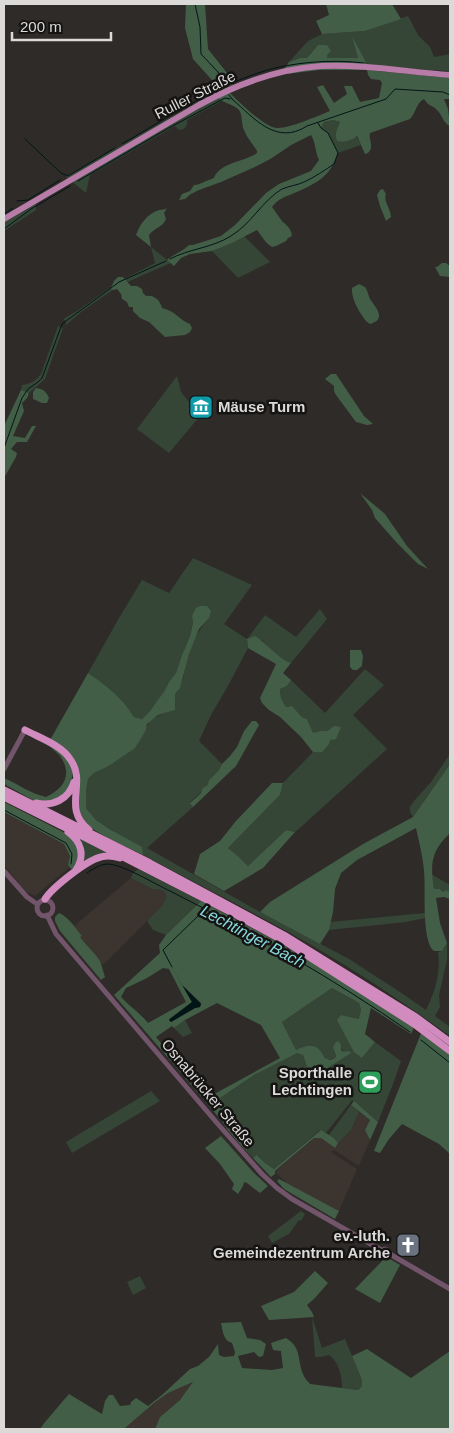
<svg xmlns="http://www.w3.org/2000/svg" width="454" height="1433" viewBox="0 0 454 1433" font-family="Arial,sans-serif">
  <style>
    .built { fill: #3c342e }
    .green { fill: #354637 }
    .forest { fill: #435e47; fill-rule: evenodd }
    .water { fill: #001516 }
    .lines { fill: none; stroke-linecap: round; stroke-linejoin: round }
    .stream { stroke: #001516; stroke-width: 1 }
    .minor { stroke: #72556a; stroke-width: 5 }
    .major { stroke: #b77ca7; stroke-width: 6 }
    .highway { stroke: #d28bbf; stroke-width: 7 }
    .labels { text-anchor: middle; stroke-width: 5; stroke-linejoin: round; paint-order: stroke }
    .street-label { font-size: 15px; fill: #dcdad9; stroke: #151413 }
    .poi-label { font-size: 15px; font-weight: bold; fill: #dcdad9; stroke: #151413; text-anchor: end }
    .water-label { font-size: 16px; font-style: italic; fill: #88d9de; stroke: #151413 }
  </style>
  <rect width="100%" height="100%" fill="#2e2b29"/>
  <path class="built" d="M4 812 64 844 70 856 68 865 70 867 35 896 25 891 4 865Z
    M131 878 154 890 159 889 165 892 166 898 161 907 103 965 80 937 81 936 74 926Z
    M359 1112 370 1120 365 1130 370 1140 359 1166 334 1150 331 1152 357 1169 339 1211 288 1184 275 1172 314 1138H321L335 1148 338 1143 351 1130Z
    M194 1382 180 1400 160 1417 155 1429H127L125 1428 154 1403 168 1393Z"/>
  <path class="green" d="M408 16 418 35 430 47 434 57 450 54V71L367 67 365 60 353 38 358 58H327V45H318L311 53 307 59 300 58 289 62 308 41 322 34 365 31Z
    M235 83 237 86 218 98 222 101 187 120V125L184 129 179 130 175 126 90 175 86 193 66 177 220 89Z
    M333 120 340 122C337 128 334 134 337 141L356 136 361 145 338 153 328 133 321 128 324 122Z
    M36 204V210L4 231V222Z
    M244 236 270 262 238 278 212 251Z
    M151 247 171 263C157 269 142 275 128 282 106 293 84 309 66 325V321L63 319 77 311 118 282 155 263Z
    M58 326 63 328 45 379 29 393 21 390 22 385C30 384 36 381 41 374Z
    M177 376 181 392 200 416 169 453 137 429Z
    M193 558 252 585 224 624 247 639 265 615 296 637 320 609 327 619 291 663 276 655 262 640 247 639 248 648 229 684 211 715 199 741 222 764 219 770 209 780V785L190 802 193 807 147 848 260 912 349 959 400 992 426 1010C435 991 441 973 438 952L442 951 447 943V960L439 995 440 1007 435 1016 450 1027V1036C399 999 346 964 290 933 241 906 192 881 143 855L142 850 96 820 86 808V791L88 779 94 773 107 767 146 730C148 717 164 713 175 710V694C184 684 184 670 188 657 192 642 199 629 209 618L192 616 193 623 190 636 182 655 176 673 169 682 165 692 157 701 150 711 142 719 134 717C123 698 106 685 88 673L119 618 142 580 169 593Z
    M365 669 384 685 353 715 387 749 302 826 295 832 286 830 248 866 239 857 228 848 280 795 283 783 313 752H322L328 731H321L313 734 307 719 302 717 292 706 286 707 281 698 280 689 287 686 291 680 325 713Z
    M450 754V764L413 817 410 812V807L414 801 431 782Z
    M77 837 111 853 81 865Z
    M138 869 201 901 166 935 153 930 147 921 161 907 166 898 165 892 159 889 154 890 131 878 133 873Z
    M431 874 450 885V892L446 890 443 892 440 889H434Z
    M425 913V918L406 922 329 930 330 922Z
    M332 988 359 1003 361 1010 360 1019 341 1015 362 1058 375 1042 401 1061 393 1084 378 1122 352 1100 326 1133 320 1130 274 1169 265 1163 258 1155 253 1158 244 1149 250 1145 220 1098 254 1075 297 1052 303 1055 313 1075 347 1052H343L341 1047 334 1051 336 1056 335 1058 327 1060C315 1045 317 1041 296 1050L282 1022Z
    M185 1020 192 1033 183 1037 174 1028Z
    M151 1091 160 1101 72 1153 66 1142Z
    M351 1105 359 1112 351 1130 338 1143 334 1138 329 1135Z
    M301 1211 305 1214 301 1221 299 1220 289 1234 272 1243 268 1236Z
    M140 1276 146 1288 133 1295 127 1282Z
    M312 1317 322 1348 345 1339 362 1380V1386L358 1390 342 1388C342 1376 339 1362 329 1355L321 1357H315Z"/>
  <path class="forest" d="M186 4H205L208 49 235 83 220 89 193 59 185 28Z
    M326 4H392L401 19 365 31 322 34 316 21 329 15Z
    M352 36 365 60 367 70 450 78V99H444L448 109 450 126C443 123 443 116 437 110 433 105 429 107 424 99 416 103 416 113 410 119L370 133C368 140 375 146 368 153L365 154 357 136C352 140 343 143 337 141 334 134 337 129 340 122L333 120 324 122 321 128 328 133 338 153C330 178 315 184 292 194 284 197 277 200 272 207 275 211 279 217 282 221 287 226 291 228 292 236L288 238 286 241 276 246 272 247C265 243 262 236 257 230L232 243 212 251 190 254 181 258 174 266 167 260C174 254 182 252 189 245H193L221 236 235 225 266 193 279 184 311 171 319 160C315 152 316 143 311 135L291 145 272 158 257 166 221 182 199 190 191 194 185 199 179 200 182 194 190 191 194 185C200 185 207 180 214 178 220 162 244 162 257 153V151C253 144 247 138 244 130 241 124 243 116 239 110 233 104 224 103 218 98L229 92C238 101 266 129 278 128 291 128 317 116 330 111L317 87 323 85 334 103 347 94 344 86H352L360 102 379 98 382 83 380 80 371 79 368 75 367 70H319L287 74 283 71 289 62 300 58H307L318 45H327L331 51 327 55V58H358Z
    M383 189 386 194C383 201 391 209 391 217L386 221 380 206 377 195 380 190Z
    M167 208 164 213 166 219C163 227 154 228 149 235L151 247 136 235C140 224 147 214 159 210 162 210 165 209 167 208Z
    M442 263H446L450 266V277L440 276 435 267H437Z
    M118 277H123L131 286H137L142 289 143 293 146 296C154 295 160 300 162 308 176 311 179 320 190 324L192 328 190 332 185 335 165 337 149 322 140 318 133 311V307H129L127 302 122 299 121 294 117 289 113 290 111 288 114 281Z
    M359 284 365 287C368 291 368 295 370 299 376 308 387 319 370 324L367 322C360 314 351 299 352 288Z
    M331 374H336L364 416 373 424 367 425 356 422 336 395 334 391V386L325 379Z
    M36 388C43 389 46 391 49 398L47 403H42L33 399V392Z
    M21 390 29 393 27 398 22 403 24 411 13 436 25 438 32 426H36L27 442H17L11 449 17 453 16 457 4 478V426Z
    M360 493 385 514 407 546 428 569 418 564 397 543 375 518 372 510Z
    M200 606H207L211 611 209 618 199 629 189 654 180 688 175 694V710L158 715 147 724 146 730 135 748 107 767 94 773 88 779 86 791V808L96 820 111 830 142 847 143 855C126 846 84 830 78 813 76 805 79 783 79 774L50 740 88 673C106 685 123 698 134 717L142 719 150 711 157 701 164 692 169 682 176 673 182 655 190 636 193 623 192 616 196 608Z
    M255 636C268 644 276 657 291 663L283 673 291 680 287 686 280 689 281 698 286 707 292 706 302 717 307 719 313 733 321 731H328L334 726 341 727 336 739 330 740 329 744 322 752H313L301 737 280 717 269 710 262 703 260 698 276 664 248 648 247 639Z
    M350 650H361L363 656 362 666 357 670H353L350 667Z
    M252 721H256L259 725 236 766 193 807 190 803 201 793 203 788 208 785 209 780 219 770 222 764 230 756 237 747 244 731Z
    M49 745 67 758 73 772 70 787 57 800 41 802 33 800 4 784V778C18 784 31 794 46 797 64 789 73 774 60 756 57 752 51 749 49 745Z
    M450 764V833C431 851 430 864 434 889H440L443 892 446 890 450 892V899L444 897 436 898 440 923 447 943 442 951H434C421 941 426 888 424 871 423 857 419 842 416 828L357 860 341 873 335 889 333 912 329 930 320 944 260 912 270 902 363 844 413 817Z
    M272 783H283L280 795 228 848 239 857 248 866 286 830 295 832 263 868 224 891 194 874 200 854 220 841 236 821Z
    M4 802 69 835 79 848 76 865 72 870 68 865 70 856 64 844 4 812Z
    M201 901 272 939 319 966 414 1027 411 1034 371 1008 365 1034 375 1042 362 1058 354 1052 337 1020 341 1015 359 1019 361 1010 359 1003 332 988 282 1022 296 1050C311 1043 317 1043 325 1058L330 1060 335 1058 336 1056 333 1047 336 1042 338 1041 341 1045V1050L343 1052 349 1051 351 1053 321 1072 313 1075 308 1069 303 1055 297 1053 254 1075 220 1098 250 1145 244 1149 227 1129 222 1121 185 1078 187 1075 207 1098 280 1058 261 1025 217 1003 185 1020 174 1028 172 1026 156 1037 185 1072 181 1073 114 995 160 953 159 945 166 935ZM163 968 169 969 186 1002 148 1023C140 1013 130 1007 121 997L126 988 147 978ZM182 985 201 1003 200 1007 195 1008 171 1022 169 1019 192 1002Z
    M59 913C69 917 75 928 82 936L80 937C86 945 95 953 100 961 101 963 104 974 105 977L101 980 60 931 55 921V917Z
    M422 1031 450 1053V1154L439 1144 402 1124 389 1139 380 1153 374 1151Z
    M354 1101 378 1122 370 1140 365 1130 370 1120 351 1105Z
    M321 1130 334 1138 338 1143 335 1148 321 1138H314L275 1171V1174L271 1177 253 1158 257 1155 265 1163 274 1169Z
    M221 1136 254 1173 268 1186 260 1193 247 1183 244 1182 243 1186 238 1194 232 1189 234 1184 220 1164 205 1148Z
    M279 1179 339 1211 335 1219 284 1189 277 1181Z
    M385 1258 390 1259 400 1265 380 1303 355 1289Z
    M315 1271 328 1283 315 1298 307 1305 312 1312 314 1317 269 1320 261 1306 294 1292Z
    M241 1322 247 1338 260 1340 266 1344 263 1356 259 1357 254 1352 238 1356 242 1368 272 1370 283 1368 281 1351 273 1350 271 1343 286 1338C302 1348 297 1359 303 1374 304 1377 307 1381 310 1384L358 1390 362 1386V1380L352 1356 367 1349 411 1378 450 1351V1429H155L160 1417 180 1400 193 1382 168 1393 154 1403 125 1428 127 1429H40L45 1422 69 1394 102 1414 105 1401 109 1395H113L120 1406 130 1405 131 1402 136 1398 148 1406 162 1395 190 1369 198 1366 209 1357 218 1344 219 1355 224 1357 234 1356 235 1352 232 1343C223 1340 223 1332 221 1323Z"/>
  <path class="water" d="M173 969 182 985 201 1004 200 1007 195 1008 171 1022 169 1020 192 1002Z"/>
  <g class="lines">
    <path class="stream" d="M195 4 200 27 201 54 218 72 225 84
      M229 95 232 99C254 118 276 146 307 126L386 99 395 89 443 92 450 95
      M25 139 61 173 68 176 115 148
      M122 144C167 118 212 88 261 72 291 62 333 59 364 63
      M78 181 167 129 212 105 225 98 230 99
      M17 201 28 200 60 180
      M4 214 13 208
      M4 229 31 209 70 186
      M170 259C188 249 212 248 231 236 251 224 263 200 282 189 289 186 298 185 304 182 315 177 325 170 334 164L338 153 328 133 321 128 318 123
      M4 448 22 398 28 389 38 382 42 378 62 324 119 282 166 261
      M4 810 66 843 72 854 71 864
      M87 873C93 869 100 864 108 864 124 865 155 884 170 891 253 933 334 979 410 1032
      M172 967 163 950 200 914 202 908
      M421 1040 450 1063"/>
    <path class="minor" d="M4 769 25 730
      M4 871 27 897 37 904
      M37 908a8 8 0 1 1 16 0a8 8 0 1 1-16 0Z
      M47 915 56 934 217 1123 262 1174 277 1188 292 1199 383 1251
      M382 1252a3 3 0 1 1 6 0a3 3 0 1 1-6 0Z
      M388 1253 450 1289"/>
    <path class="major" d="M4 219 199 105C237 84 277 69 321 66 364 64 407 72 450 75"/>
    <path class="highway" d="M25 730C40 738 61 745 70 759 88 783 61 808 89 830
      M4 790 150 863 284 935 416 1017 450 1042
      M4 797 90 840 236 915 289 944 414 1024 450 1051
      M36 803C53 807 69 799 74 782
      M68 832C82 842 85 856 76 870
      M45 899C53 887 87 860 101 857 107 855 114 856 120 858"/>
  </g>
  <defs>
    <g id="museum-square" transform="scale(1.25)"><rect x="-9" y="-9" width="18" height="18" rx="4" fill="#0f9aa8" stroke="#151413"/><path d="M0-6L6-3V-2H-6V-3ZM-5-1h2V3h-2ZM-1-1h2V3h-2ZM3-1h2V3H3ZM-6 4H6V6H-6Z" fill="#fff"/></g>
    <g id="stadium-square" transform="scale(1.25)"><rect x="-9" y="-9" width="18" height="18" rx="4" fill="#2e9e5b" stroke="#151413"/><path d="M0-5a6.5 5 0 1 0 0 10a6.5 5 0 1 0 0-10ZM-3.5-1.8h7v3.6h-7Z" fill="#fff"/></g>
    <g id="church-square" transform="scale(1.25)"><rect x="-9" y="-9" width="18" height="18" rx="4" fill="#6b7280" stroke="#151413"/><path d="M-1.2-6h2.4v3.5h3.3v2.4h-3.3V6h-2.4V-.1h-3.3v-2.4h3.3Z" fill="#fff"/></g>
  </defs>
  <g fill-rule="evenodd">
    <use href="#museum-square" x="201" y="407"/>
    <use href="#stadium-square" x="370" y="1082"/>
    <use href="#church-square" x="408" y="1245"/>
  </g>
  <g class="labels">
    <g class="street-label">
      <text transform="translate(195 95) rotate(-27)" y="5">Ruller Straße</text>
      <text transform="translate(208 1093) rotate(50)" y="5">Osnabrücker Straße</text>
    </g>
    <g class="poi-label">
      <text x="218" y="412" text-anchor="start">Mäuse Turm</text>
      <text x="352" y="1078">Sporthalle<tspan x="352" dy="17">Lechtingen</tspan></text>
      <text x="390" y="1241">ev.-luth.<tspan x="390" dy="17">Gemeindezentrum Arche</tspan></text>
    </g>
    <g class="water-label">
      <text transform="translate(253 936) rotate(28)" y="6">Lechtinger Bach</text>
    </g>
  </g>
  <rect width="454" height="1433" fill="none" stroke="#dcdad9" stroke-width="10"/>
  <path d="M12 32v8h99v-8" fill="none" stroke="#dcdad9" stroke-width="2.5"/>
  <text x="20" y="32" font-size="15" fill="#dcdad9" stroke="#151413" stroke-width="4" paint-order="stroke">200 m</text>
</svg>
